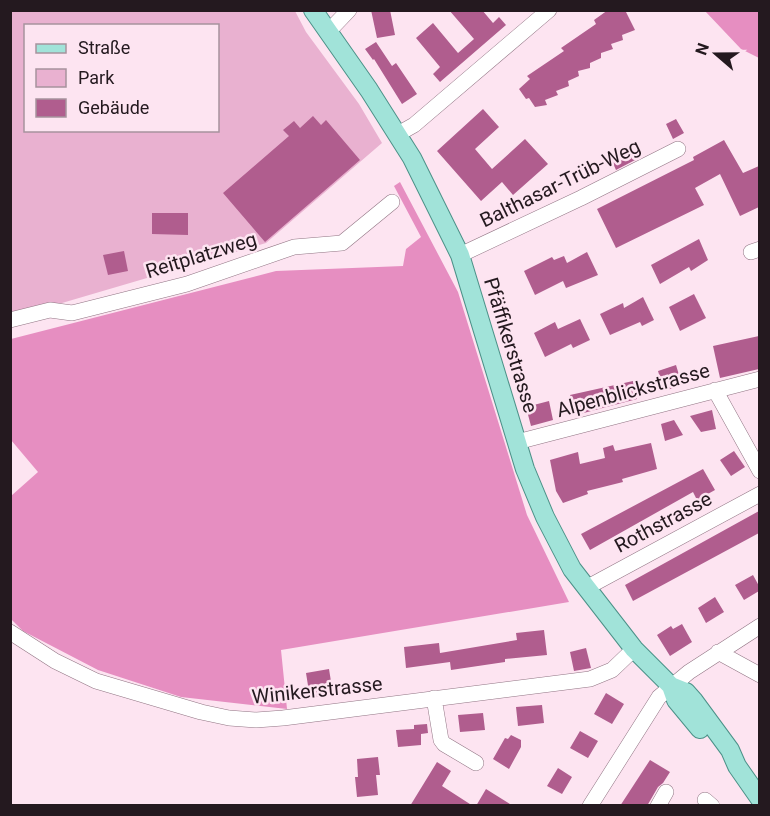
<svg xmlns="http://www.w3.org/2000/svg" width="770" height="816" viewBox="0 0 770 816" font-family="Roboto,sans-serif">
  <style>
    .green { fill: #e9b1d0; fill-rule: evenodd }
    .forest { fill: #e68ec1 }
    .building { fill: #b05d8e }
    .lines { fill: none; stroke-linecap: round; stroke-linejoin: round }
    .minor-casing { stroke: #917584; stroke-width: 16 }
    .major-casing { stroke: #4c9188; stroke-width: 20 }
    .minor { stroke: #fff; stroke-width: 15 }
    .major { stroke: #a1e3d9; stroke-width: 18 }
    .labels { text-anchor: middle; stroke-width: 5; stroke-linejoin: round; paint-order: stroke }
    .street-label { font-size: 20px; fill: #24191f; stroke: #fde4f1 }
  </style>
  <rect width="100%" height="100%" fill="#fde4f1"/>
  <path class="green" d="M11 11H295L306 32 359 104 382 143 266 243 11 318ZM26 26H218V130H26Z"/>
  <path class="forest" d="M705 11H759V58L741 49Z
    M400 182 458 292 527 515 569 602 281 650 287 709 181 697 98 670 23 631 11 619V496L38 472 11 440V339L276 271 403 266 406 249 421 237 394 186Z"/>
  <path class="building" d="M371 10H390L395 35 377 38Z
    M449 10H482L493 23 499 17 506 25 440 82 433 74 440 67 416 38 433 23 458 53 474 39Z
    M608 10H625L635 30 622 35 623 40 611 44 613 49 601 53V58L590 63V68L578 71 579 76 568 81 569 86 556 91 558 95 545 100 547 105 535 107 529 98 526 99 519 89 530 79 527 76 564 51 561 48 596 24 594 20Z
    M376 42 392 66 396 63 417 94 402 104 374 59 373 60 365 49Z
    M483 109 499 127 475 149 492 169 525 139 548 164 513 195 502 182 481 201 437 151Z
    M313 116 321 125 326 120 360 160 265 242 223 193 289 136 283 130 294 121 300 128Z
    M676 119 684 133 673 139 666 124Z
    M724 140 743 173 759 166V207L740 216 720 174 695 188 704 205 616 248 597 209 694 160 693 157Z
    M631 145 637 159 616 170 609 154Z
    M152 213H188V235L152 234Z
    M699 239 708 260 691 271 689 267 660 284 651 265Z
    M124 251 128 271 108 275 103 255Z
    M587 252 598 275 566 288 563 281 535 295 524 271 552 257 554 260 564 256 567 263Z
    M694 294 706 318 680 331 669 307Z
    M643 297 654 320 642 326 640 322 610 335 600 314 623 303 624 308Z
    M580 319 590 340 573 348 571 344 545 357 534 333 555 322 558 329Z
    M759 336V369L720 378 713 346Z
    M676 365 682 385 664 391 658 371Z
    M633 381 637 399 576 415 570 395Z
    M549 401 553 420 531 426 526 407Z
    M712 410 716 429 701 432 690 416Z
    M674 420 683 435 665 441 661 424Z
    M651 443 657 469 622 479 623 482 587 491 588 494 563 503 556 491 550 460 578 452 580 464 605 458 603 448 613 445 615 451Z
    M734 451 745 467 731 476 720 460Z
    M703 469 715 490 697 500 693 492 590 550 581 534Z
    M759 511V533L633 601 625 585Z
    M753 575 759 586V591L744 600 735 585Z
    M715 597 724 612 706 623 698 608Z
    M682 624 692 642 670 656 657 635 671 626 673 629Z
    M544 630 547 655 505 659V662L451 670 450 662 406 668 404 647 439 643 440 653 517 640 516 633Z
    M586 648 591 668 574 671 570 652Z
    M329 669 333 694 310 698 306 673Z
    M606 693 624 704 612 724 594 714Z
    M542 705 544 723 518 726 516 707Z
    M483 713 485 730 460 732 458 715Z
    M427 724 428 733 421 734V745L398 747 396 730 414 729V725Z
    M580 731 598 741 588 758 570 748Z
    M511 735 521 740V747L509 769 493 759 505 738 508 739Z
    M378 757 380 775H376L378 795 357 797 355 777H358L357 759Z
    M650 760 670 772 663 783 658 787 647 806H620Z
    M437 762 451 771 442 786 473 806H410Z
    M558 768 572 777 562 794 547 786Z
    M486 789 513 806H476Z"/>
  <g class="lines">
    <g class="minor-casing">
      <path id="minor" d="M328 32 349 10
        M398 134 414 125 549 10
        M751 252 760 249
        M460 255 581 198 678 149
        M10 320 50 310 72 313 187 284 294 247 342 243 392 202
        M715 390 760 471
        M517 442 760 379
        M586 588 760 494
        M10 632 55 661 96 681 201 712 229 718 256 720 283 718 590 679 612 670 634 649
        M718 652 760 675
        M434 698 441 740 444 744 476 763
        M705 800 712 806
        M590 806 659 697 689 672 760 626
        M658 806 666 792"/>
    </g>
    <g class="major-casing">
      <path id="major" d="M313 10 369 90 412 158 460 255 525 469 545 517 572 569 634 649 671 686 686 692 694 701 730 750 737 766 760 799
        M671 686 676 700 700 729"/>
    </g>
    <use href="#minor" class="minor"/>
    <use href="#major" class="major"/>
  </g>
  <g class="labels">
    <g class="street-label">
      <text transform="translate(560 183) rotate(-26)" y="7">Balthasar-Trüb-Weg</text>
      <text transform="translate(201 255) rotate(-17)" y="7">Reitplatzweg</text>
      <text transform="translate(511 345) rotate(73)" y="7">Pfäffikerstrasse</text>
      <text transform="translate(633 390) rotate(-15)" y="7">Alpenblickstrasse</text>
      <text transform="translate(663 522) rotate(-28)" y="7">Rothstrasse</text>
      <text transform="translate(317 690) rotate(-6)" y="7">Winikerstrasse</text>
    </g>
  </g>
  <rect width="770" height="816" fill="none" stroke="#24191f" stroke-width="24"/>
  <rect x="24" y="24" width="195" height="108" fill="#fde4f1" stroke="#a6939d" stroke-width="1.5"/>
  <rect x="36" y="44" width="30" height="9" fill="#a1e3d9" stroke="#a6939d" stroke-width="1.5"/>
  <text x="78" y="54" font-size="18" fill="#24191f">Straße</text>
  <rect x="36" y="69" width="30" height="18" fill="#e9b1d0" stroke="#a6939d" stroke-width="1.5"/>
  <text x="78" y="84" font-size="18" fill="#24191f">Park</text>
  <rect x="36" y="99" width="30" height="18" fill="#b05d8e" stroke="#a6939d" stroke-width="1.5"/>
  <text x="78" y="114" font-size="18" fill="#24191f">Gebäude</text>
  <g transform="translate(716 54) rotate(290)" stroke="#fde4f1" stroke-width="4.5" paint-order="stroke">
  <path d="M0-4.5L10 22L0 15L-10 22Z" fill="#24191f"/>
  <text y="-9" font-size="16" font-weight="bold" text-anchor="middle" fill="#24191f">N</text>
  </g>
</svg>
